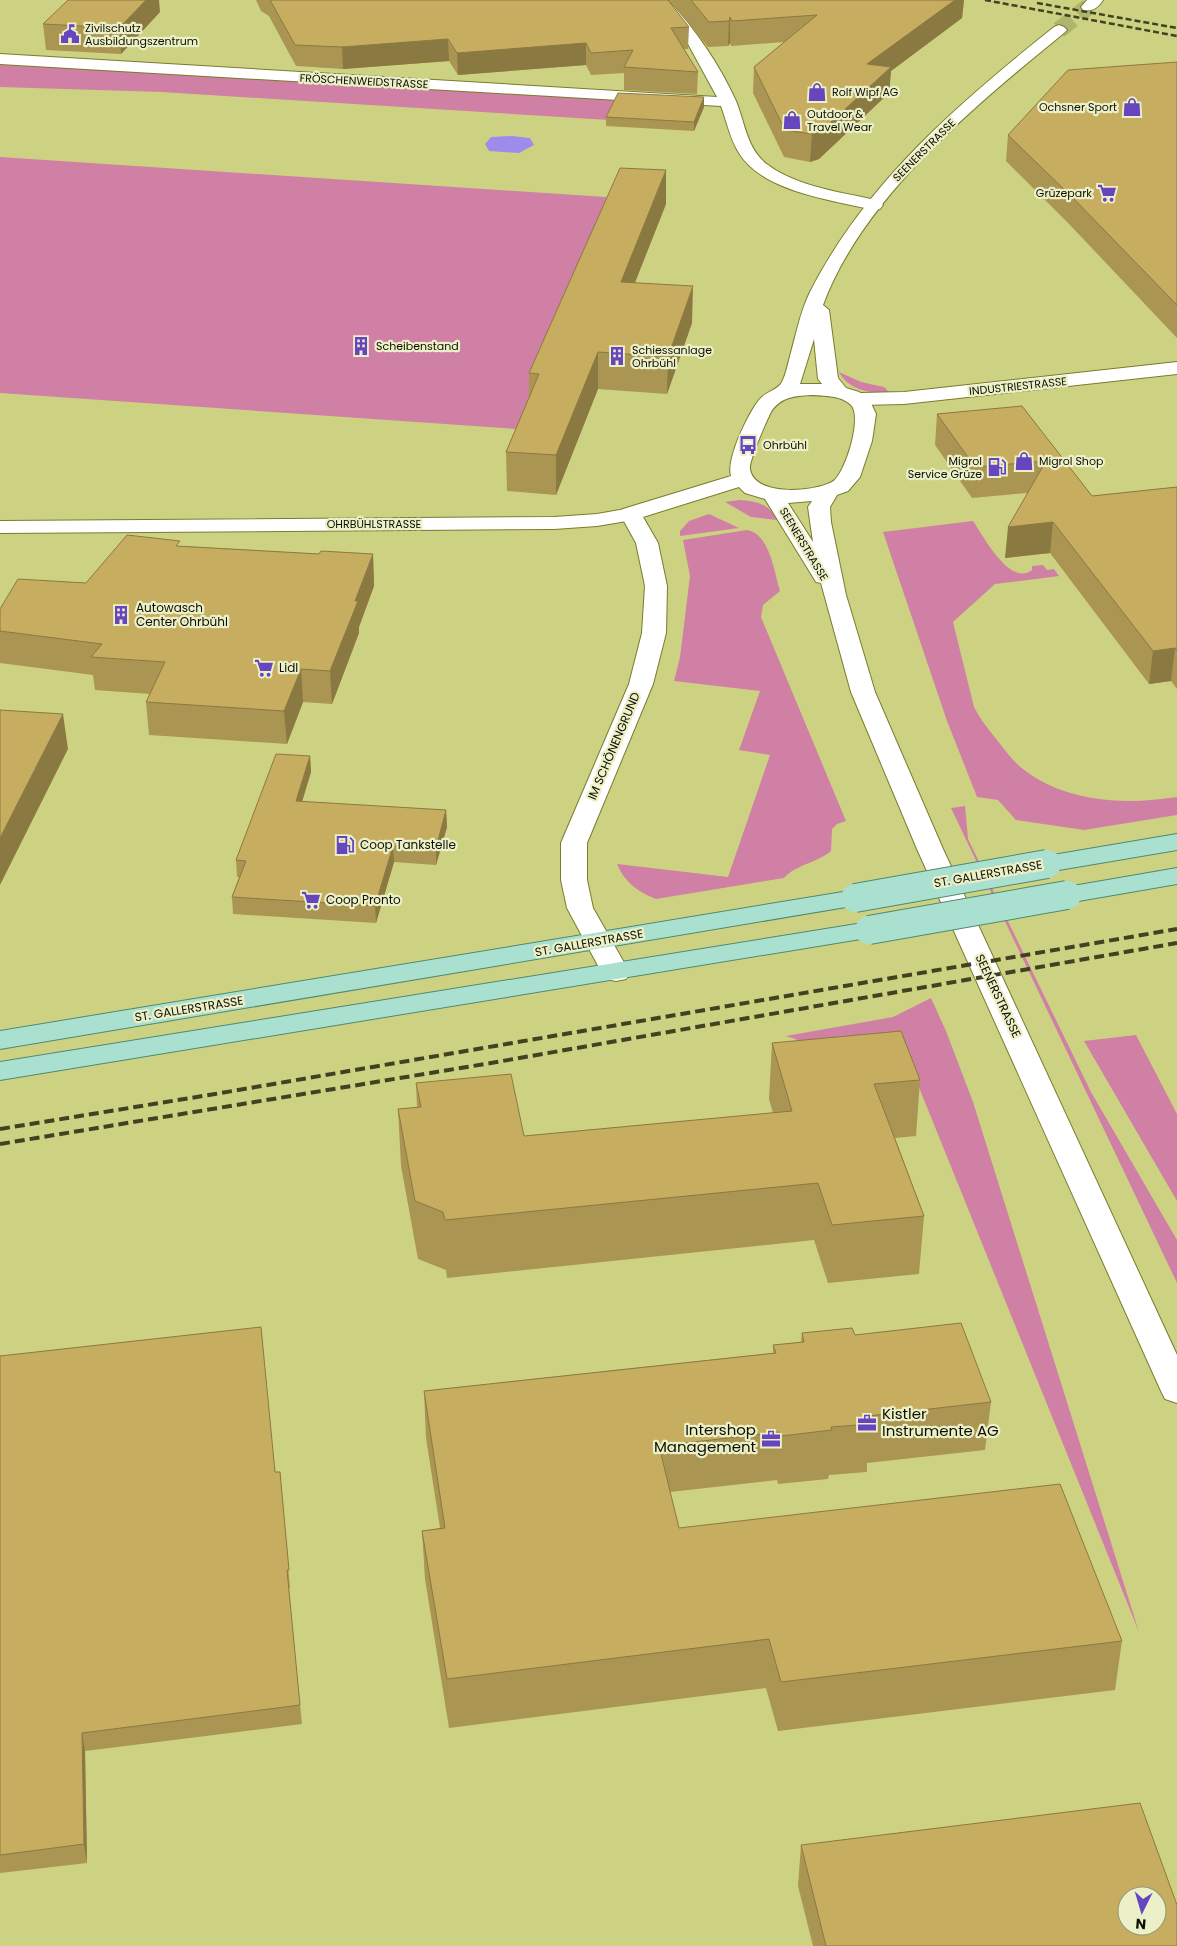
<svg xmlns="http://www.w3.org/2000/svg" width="1177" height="1946" viewBox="0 0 1177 1946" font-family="Poppins,sans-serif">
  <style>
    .green { fill: #cf80a4 }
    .water { fill: #9e8bec }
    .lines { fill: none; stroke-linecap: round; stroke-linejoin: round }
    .secondary-tunnel { stroke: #b0b56e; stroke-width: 17; stroke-dasharray: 17 8; stroke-linecap: butt }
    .minor-casing { stroke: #797c2c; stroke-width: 2 }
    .tertiary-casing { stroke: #797c2c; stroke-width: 2 }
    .secondary-casing { stroke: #797c2c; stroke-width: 2 }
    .primary-casing { stroke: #4f8972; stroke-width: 2 }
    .minor { fill: #fff; fill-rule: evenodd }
    .tertiary { fill: #fff; fill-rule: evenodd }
    .secondary { fill: #fff; fill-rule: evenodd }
    .primary { fill: #aae0cf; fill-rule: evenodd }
    .rail-far1 { stroke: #414222; stroke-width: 2.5; stroke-dasharray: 6 3; stroke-linecap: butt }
    .rail { stroke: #414222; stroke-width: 4; stroke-dasharray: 10 5; stroke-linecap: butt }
    .primary-bridge-casing { stroke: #4f8972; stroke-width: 30; stroke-linecap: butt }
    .primary-bridge { stroke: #aae0cf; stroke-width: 28 }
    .wall { fill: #ab9552 }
    .shaded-wall { fill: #8b7942 }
    .building { fill: #c7ad5f; stroke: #8b7942; fill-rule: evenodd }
    .labels { text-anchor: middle; stroke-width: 4.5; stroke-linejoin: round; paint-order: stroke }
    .far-poi-label { font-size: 11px; fill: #0f0f00; stroke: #ecf0c8; text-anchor: start }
    .far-street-label { font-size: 11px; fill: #0f0f00; stroke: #ecf0c8 }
    .poi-label { font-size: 12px; fill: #0f0f00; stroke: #ecf0c8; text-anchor: start }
    .street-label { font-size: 12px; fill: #0f0f00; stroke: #ecf0c8 }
    .near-poi-label { font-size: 15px; fill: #0f0f00; stroke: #ecf0c8; text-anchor: start }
  </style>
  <rect width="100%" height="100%" fill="#cdd282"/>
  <path class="green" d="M0 59 616 96 609 120 162 92 0 87Z
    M0 157 621 198 531 430 0 393Z
    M839 372 861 382 884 387 891 394C871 393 849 391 839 372Z
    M739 500C756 501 770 504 777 520L751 517 725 502Z
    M709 514 739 528 680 536V531L689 521Z
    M973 521C984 537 1010 587 1032 570V566L1043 565 1047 570 1054 569 1059 576 995 584 953 622 974 707C979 717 986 726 993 735 1003 747 1011 760 1023 769 1066 803 1126 805 1177 797V815L1084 830 1016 820 998 800 977 797 947 721 883 532Z
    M747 530C770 534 774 572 780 591L763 605 761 617 846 821 837 824 832 829 831 851C817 863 797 864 784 878L656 899C638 892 625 883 617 864L728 877 770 755 739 750 760 691 674 681 680 657 690 576 683 540Z
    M965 806 968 839 1091 1092 1177 1240V1283L951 808Z
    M931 998 946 1031 973 1102 1139 1632 916 1080 786 1036 893 1017Z
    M1136 1035 1177 1114V1201L1084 1041Z"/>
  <path class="water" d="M512 136 530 138 534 145 519 153 489 151 485 144 491 137Z"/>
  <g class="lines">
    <path class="secondary-tunnel" d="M1059 30 1088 7"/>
    <g class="minor-casing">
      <path id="minor" d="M653 0H668C696 30 719 64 736 101 745 123 747 150 768 165 797 187 846 193 880 201L883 205 880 209 874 210C832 200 763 192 739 153 730 139 727 122 721 106L0 64V54L717 97 687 42Z"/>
    </g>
    <g class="tertiary-casing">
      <path id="tertiary" d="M1177 362V374L904 404 860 405 853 403 850 399 853 395 860 393 904 392Z
        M631 508 639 509 642 514 639 519 597 526 554 529 0 533V521L554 517 597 514Z"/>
    </g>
    <g class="secondary-casing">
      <path id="secondary" d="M1087 0H1103C1098 8 1092 12 1083 10L1081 7Z
        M1059 25 1064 27 1067 30 1064 33C978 103 862 198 823 305L829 310 838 378 846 388 859 392 869 399 876 414 872 441 860 477 848 491 837 495 830 507 831 522 846 595 875 692 943 849 1177 1355V1403L1165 1399 1161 1391 917 849 851 692 821 583 816 582 813 577 765 499 745 493 739 487 643 517 658 543 667 586 666 633 653 684 587 843V880L593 908 630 973 626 979 616 981 606 979 602 973 567 908 561 880V843L629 684 642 633 645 586 636 543 620 514 623 509 731 476C726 459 748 414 759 400 766 391 777 391 782 382 786 374 788 364 790 356 796 335 800 312 810 292 866 182 959 103 1054 27ZM814 339 818 379 822 384H800ZM811 395C824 396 841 395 851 405 863 417 845 475 832 482 814 492 754 497 750 469 749 460 766 422 771 412 780 397 795 396 811 395ZM812 501 808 507 813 542 788 503Z"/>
    </g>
    <g class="primary-casing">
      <path id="primary" d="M1177 834V850L1047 872 1038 870 1034 864 1038 858 1047 856Z
        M1177 868V884L1067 903 1058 901 1054 895 1058 889 1067 887Z
        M855 890 864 892 868 898 864 904 0 1049V1031Z
        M869 922 879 924 882 930 879 936 0 1080V1062Z"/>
    </g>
    <use href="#minor" class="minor"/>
    <use href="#tertiary" class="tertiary"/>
    <use href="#secondary" class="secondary"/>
    <use href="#primary" class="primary"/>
    <path class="rail-far1" d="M985 0 1177 36
      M1037 3 1177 28"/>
    <path class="rail" d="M0 1129 215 1094 1177 929
      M0 1144 491 1063 1177 943"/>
    <g class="primary-bridge-casing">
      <path id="primary-bridge" d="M855 898 1047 864
        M869 930 1067 895"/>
    </g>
    <use href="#primary-bridge" class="primary-bridge"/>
  </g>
  <path class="wall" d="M256 0H668L689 27 688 49H684L698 72 697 94 624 90V73L591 75 586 65 458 75 449 61 343 69 296 66 270 18 269 16 261 11Z
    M670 0H964L962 18 891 71 889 93 819 159 810 162 784 157 753 93 754 67 784 42 731 46 730 43 728 46 708 47Z
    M160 12 121 54 46 50 43 24Z
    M1177 62V338L1070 225 1006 161 1008 135Z
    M704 97V107L694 131 606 126V117Z
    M666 204 635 282 692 323 667 394 598 389 556 495 507 491 506 452 529 397V373Z
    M1022 406 1092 496 1177 487V689L1171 681 1149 684 1050 553 1005 558 1027 493 972 498 935 445 937 414Z
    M180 546 319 554H373L374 586 359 627V633L332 704 303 702 287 744 149 735 146 702 150 694 95 690 93 675 0 663V609L86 583Z
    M310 756 311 772 302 802 446 810 447 827 436 865 394 862 376 923 233 914 232 897 239 877H237L236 860Z
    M772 1043 920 1080 916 1136 895 1138 924 1216 919 1274 828 1283 814 1240 447 1278 446 1270 418 1259 401 1166 398 1109 417 1107 416 1083 524 1136 773 1113 769 1099Z
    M802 1333 855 1335 991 1402 985 1450 867 1463V1472L829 1475 828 1479 778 1484 777 1480 670 1492 679 1528 1122 1641 1115 1690 778 1731 766 1688 449 1728 425 1579 422 1531 440 1528 426 1438 424 1391 773 1353V1345L801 1342Z
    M0 1356 275 1472H280L290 1588H288L302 1724 85 1751 87 1863 0 1873Z
    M801 1845 1177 1946H813L798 1886Z"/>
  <path class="shaded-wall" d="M146 0H159L160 12 121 54 119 28Z
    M955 0H964L962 18 891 71 889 93 819 159 810 162 812 134 867 64Z
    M730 17V43L728 46 729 21Z
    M448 39 449 61 343 69 342 47Z
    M586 43V65L458 75 457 53Z
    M704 97V107L694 131V122Z
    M666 170V204L621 318V282Z
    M693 286 692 323 667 394 668 357Z
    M598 352V389L556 495V455Z
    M1053 522 1050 553 1005 558 1008 527Z
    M373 554 374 586 359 627V633L332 704 330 671 355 601Z
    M1175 648 1171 681 1149 684 1153 651Z
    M301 669 303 702 287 744 284 711Z
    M63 714 68 749 0 885V838Z
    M310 756 311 772 297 818 296 801Z
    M446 810 447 827 436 865V848Z
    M393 846 394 862 376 923 375 906Z
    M82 1733 85 1751 87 1863 84 1844Z"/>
  <path class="building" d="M68 0H146L119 28 43 24Z
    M270 0H668L689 27 671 28 698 72 624 67 633 50 591 53 586 43 457 53 448 39 342 47 295 45Z
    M691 0H955L867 64 891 67 820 132 812 134 785 130 754 67 817 15 732 21 730 17 729 21 709 22Z
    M1177 62V305L1073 198 1008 135 1068 70Z
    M618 93 704 97 694 122 606 117Z
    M620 168 666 170 621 282 693 286 668 357 598 352 556 455 506 452 539 374 529 373Z
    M1022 406 1092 496 1177 487V651L1175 648 1153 651 1053 522 1008 527 1046 461 975 467 937 414Z
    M127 535 180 541 176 546 319 554 321 551 373 554 355 601H358L330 671 301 669 284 711 146 702 165 662 91 657 102 644 0 631V609L18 579 86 583Z
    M0 710 63 714 0 838Z
    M276 754 310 756 296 801 446 810 436 848 393 846 375 906 232 897 246 861 236 860Z
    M901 1031 920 1080 874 1084 924 1216 832 1225 818 1183 445 1220 443 1212 415 1201 398 1109 421 1107 416 1083 511 1074 524 1136 792 1111 772 1043Z
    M961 1323 991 1402 868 1416 871 1424 831 1427 832 1430 781 1436 780 1432 659 1446 679 1528 1060 1484 1122 1641 781 1682 769 1639 447 1679 422 1531 445 1528 424 1391 776 1353 773 1345 804 1342 802 1333 852 1328 855 1335Z
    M261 1327 275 1472H280L289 1570H287L300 1705 82 1733 84 1844 0 1855V1356Z
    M1140 1803 1177 1905V1946H826L801 1845ZM1127 1896H1157V1926H1127Z"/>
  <defs>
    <g id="civic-bare" transform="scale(1.5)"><path d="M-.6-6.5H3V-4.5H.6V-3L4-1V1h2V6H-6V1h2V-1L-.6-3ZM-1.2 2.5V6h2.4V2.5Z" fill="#6645be" stroke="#ecf0c8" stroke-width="2.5" paint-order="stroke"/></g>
    <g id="shop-bare" transform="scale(1.5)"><path d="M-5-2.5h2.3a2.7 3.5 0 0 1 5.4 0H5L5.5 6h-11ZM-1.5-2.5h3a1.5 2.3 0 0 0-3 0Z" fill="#6645be" stroke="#ecf0c8" stroke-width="2.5" paint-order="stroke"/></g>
    <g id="supermarket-bare" transform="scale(1.5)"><path d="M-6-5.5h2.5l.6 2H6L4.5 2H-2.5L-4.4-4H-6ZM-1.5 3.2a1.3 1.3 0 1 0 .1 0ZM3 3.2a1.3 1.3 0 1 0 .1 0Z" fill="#6645be" stroke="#ecf0c8" stroke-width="2.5" paint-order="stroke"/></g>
    <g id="building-bare" transform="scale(1.5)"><path d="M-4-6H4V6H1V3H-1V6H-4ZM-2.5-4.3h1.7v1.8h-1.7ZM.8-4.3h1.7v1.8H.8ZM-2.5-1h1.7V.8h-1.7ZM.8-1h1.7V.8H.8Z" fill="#6645be" stroke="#ecf0c8" stroke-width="2.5" paint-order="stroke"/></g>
    <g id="bus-bare" transform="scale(1.5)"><path d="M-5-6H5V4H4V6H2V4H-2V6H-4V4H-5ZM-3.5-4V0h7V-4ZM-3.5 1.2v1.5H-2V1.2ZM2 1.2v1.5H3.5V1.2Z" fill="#6645be" stroke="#ecf0c8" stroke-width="2.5" paint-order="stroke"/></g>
    <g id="fuel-bare" transform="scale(1.5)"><path d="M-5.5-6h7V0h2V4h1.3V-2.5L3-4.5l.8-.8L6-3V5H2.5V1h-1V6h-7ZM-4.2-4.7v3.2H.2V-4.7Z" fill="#6645be" stroke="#ecf0c8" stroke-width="2.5" paint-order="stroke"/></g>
    <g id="office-bare" transform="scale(1.5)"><path d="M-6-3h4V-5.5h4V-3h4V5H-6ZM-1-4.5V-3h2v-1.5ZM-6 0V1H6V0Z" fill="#6645be" stroke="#ecf0c8" stroke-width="2.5" paint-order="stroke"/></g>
  </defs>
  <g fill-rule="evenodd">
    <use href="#civic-bare" x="70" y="34"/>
    <use href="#shop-bare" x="817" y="92"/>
    <use href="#shop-bare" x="1132" y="107"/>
    <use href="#shop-bare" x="792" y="120"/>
    <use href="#supermarket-bare" x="1107" y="193"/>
    <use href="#building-bare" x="361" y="346"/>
    <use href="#building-bare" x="617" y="356"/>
    <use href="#bus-bare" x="748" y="445"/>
    <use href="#shop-bare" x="1024" y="461"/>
    <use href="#fuel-bare" x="997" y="467"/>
    <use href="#building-bare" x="121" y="615"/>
    <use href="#supermarket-bare" x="264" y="668"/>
    <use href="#fuel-bare" x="345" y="845"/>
    <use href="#supermarket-bare" x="311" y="900"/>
    <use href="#office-bare" x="867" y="1423"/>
    <use href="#office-bare" x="771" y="1439"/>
  </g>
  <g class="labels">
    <g class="far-poi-label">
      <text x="85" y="32">Zivilschutz<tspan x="85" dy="13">Ausbildungszentrum</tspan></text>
      <text x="832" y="96">Rolf Wipf AG</text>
      <text x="1117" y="111" text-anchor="end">Ochsner Sport</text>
      <text x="807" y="118">Outdoor &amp;<tspan x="807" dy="13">Travel Wear</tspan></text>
      <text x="1092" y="197" text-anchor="end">Grüzepark</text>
      <text x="376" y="350">Scheibenstand</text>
      <text x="632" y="354">Schiessanlage<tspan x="632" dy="13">Ohrbühl</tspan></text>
      <text x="763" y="449">Ohrbühl</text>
      <text x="982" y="465" text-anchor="end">Migrol<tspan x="982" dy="13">Service Grüze</tspan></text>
      <text x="1039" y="465">Migrol Shop</text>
    </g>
    <g class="far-street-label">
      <text transform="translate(364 81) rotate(3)" y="4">FRÖSCHENWEIDSTRASSE</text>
      <text transform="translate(924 150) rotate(-45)" y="4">SEENERSTRASSE</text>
      <text transform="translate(1018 386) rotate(-6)" y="4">INDUSTRIESTRASSE</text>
      <text x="374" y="528">OHRBÜHLSTRASSE</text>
      <text transform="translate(804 544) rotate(59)" y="4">SEENERSTRASSE</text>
    </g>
    <g class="poi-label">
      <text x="136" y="612">Autowasch<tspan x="136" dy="14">Center Ohrbühl</tspan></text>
      <text x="279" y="672">Lidl</text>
      <text x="360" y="849">Coop Tankstelle</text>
      <text x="326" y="904">Coop Pronto</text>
    </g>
    <g class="street-label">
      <text transform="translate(614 746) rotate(-67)" y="4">IM SCHÖNENGRUND</text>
      <text transform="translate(988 874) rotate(-10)" y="4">ST. GALLERSTRASSE</text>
      <text transform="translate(589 943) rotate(-10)" y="4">ST. GALLERSTRASSE</text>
      <text transform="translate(998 996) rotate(65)" y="4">SEENERSTRASSE</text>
      <text transform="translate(189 1009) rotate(-9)" y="4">ST. GALLERSTRASSE</text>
    </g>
    <g class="near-poi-label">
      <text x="882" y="1419">Kistler<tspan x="882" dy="17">Instrumente AG</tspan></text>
      <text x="756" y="1435" text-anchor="end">Intershop<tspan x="756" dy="17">Management</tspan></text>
    </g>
  </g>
  <g transform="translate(1142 1911) rotate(185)"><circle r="24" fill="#ecf0c8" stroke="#949678"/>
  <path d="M0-4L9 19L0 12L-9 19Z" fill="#6645be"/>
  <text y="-8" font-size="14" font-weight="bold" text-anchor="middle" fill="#0f0f00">N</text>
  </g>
</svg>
